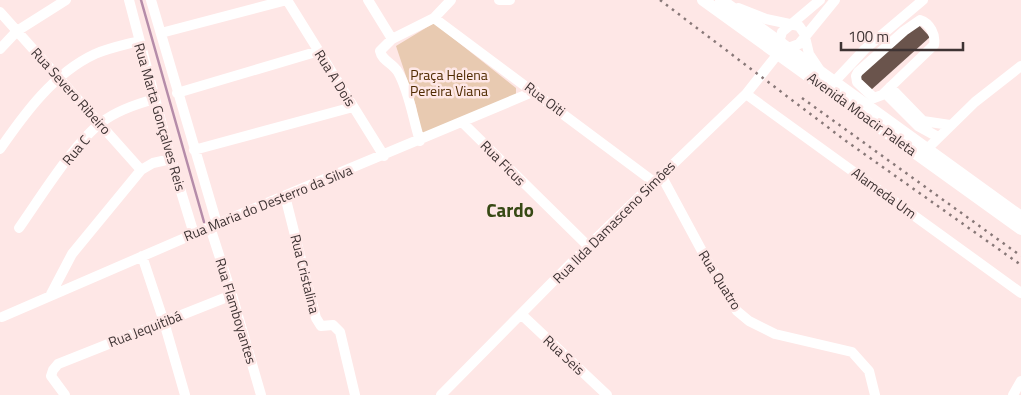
<svg xmlns="http://www.w3.org/2000/svg" width="1021" height="395" viewBox="0 0 1021 395" font-family="'Titillium Web',sans-serif">
  <style>
    .green { fill: #e8cab1 }
    .lines { fill: none; stroke-linecap: round; stroke-linejoin: round }
    .stream { stroke: #b58ca9; stroke-width: 2.5 }
    .building { fill: #6a544c }
    .minor { stroke: #fff; stroke-width: 10 }
    .major { stroke: #fff; stroke-width: 12 }
    .rail { stroke: #887878; stroke-width: 2.5; stroke-dasharray: 2.5 5; stroke-linecap: butt }
    .labels { text-anchor: middle; stroke-width: 5; stroke-linejoin: round; paint-order: stroke }
    .park-label { font-size: 14px; fill: #4f2a00; stroke: #fee7e6 }
    .street-label { font-size: 14px; fill: #3e3333; stroke: #fee7e6 }
    .district-label { font-size: 19px; font-weight: bold; fill: #374914; stroke: #fee7e6 }
  </style>
  <rect width="100%" height="100%" fill="#fee7e6"/>
  <path class="green" d="M434 23 516 88V96L421 137 416 106 396 46Z"/>
  <g class="lines">
    <path class="stream" d="M141 0 204 222"/>
  </g>
  <path class="building" d="M917 23 930 37 871 90 858 76Z"/>
  <g class="lines">
    <path class="minor" d="M129 0 171 159 194 234
      M151 0 217 224
      M287 0 384 156
      M368 0 392 39
      M499 0H510
      M738 8 766 19 799 26 804 33 809 54 819 69
      M0 12 141 170
      M434 18 654 182
      M920 20C930 23 936 35 934 45L882 95 874 98 857 82 856 76 858 72 904 31Z
      M161 33 287 0
      M783 47H791L799 44 835 0
      M783 47 780 39 782 32 820 0
      M0 49 17 31 66 0
      M834 82 865 49 923 0
      M890 87 923 121 950 125
      M177 93 319 51
      M885 93 918 126 938 137
      M746 94 1021 293
      M462 122 588 246
      M420 141C413 119 409 91 398 72 393 63 382 61 380 51L392 39 434 18 451 0
      M0 149C25 113 54 73 95 54 109 48 124 45 139 41
      M194 150 353 107
      M926 150 975 102 1021 66
      M661 175 709 264 737 311 749 321 775 334 852 352 869 371 875 395
      M285 196 316 318 321 326 333 325 340 332 355 395
      M210 227 232 295 261 395
      M19 228C40 198 74 143 102 122 118 110 136 104 155 99
      M142 256 164 322 185 395
      M51 294 72 254 141 170 153 163 171 159
      M522 315 607 395
      M2 317 217 224 535 91
      M65 395 51 376 53 370 58 364 232 295
      M441 395 588 246 746 94 781 50
      M1013 395 1021 381"/>
    <path class="major" d="M703 0 1021 229
      M721 0 1021 217"/>
    <path class="rail" d="M660 0 846 141 1021 265
      M802 98 1021 256"/>
  </g>
  <g class="labels">
    <g class="park-label">
      <text x="449" y="80">Praça Helena<tspan x="449" dy="16">Pereira Viana</tspan></text>
    </g>
    <g class="street-label">
      <text transform="translate(335 78) rotate(58)" y="5">Rua A Dois</text>
      <text transform="translate(71 91) rotate(48)" y="5">Rua Severo Ribeiro</text>
      <text transform="translate(545 99) rotate(37)" y="5">Rua Oiti</text>
      <text transform="translate(862 114) rotate(36)" y="5">Avenida Moacir Paleta</text>
      <text transform="translate(160 117) rotate(74)" y="5">Rua Marta Gonçalves Reis</text>
      <text transform="translate(76 150) rotate(-50)" y="5">Rua C</text>
      <text transform="translate(503 163) rotate(45)" y="5">Rua Ficus</text>
      <text transform="translate(884 193) rotate(36)" y="5">Alameda Um</text>
      <text transform="translate(268 203) rotate(-22)" y="5">Rua Maria do Desterro da Silva</text>
      <text transform="translate(614 222) rotate(-45)" y="5">Rua Ilda Damasceno Simôes</text>
      <text transform="translate(305 274) rotate(76)" y="5">Rua Cristalina</text>
      <text transform="translate(720 280) rotate(58)" y="5">Rua Quatro</text>
      <text transform="translate(236 311) rotate(73)" y="5">Rua Flamboyantes</text>
      <text transform="translate(145 329) rotate(-21)" y="5">Rua Jequitibá</text>
      <text transform="translate(564 355) rotate(43)" y="5">Rua Seis</text>
    </g>
    <g class="district-label">
      <text x="510" y="217">Cardo</text>
    </g>
  </g>
  <path d="M841 42v8h122v-8" fill="none" stroke="#3e3333" stroke-width="2.5"/>
  <text x="848" y="42" font-size="15" fill="#3e3333" stroke="#fee7e6" stroke-width="4" paint-order="stroke">100 m</text>
</svg>
